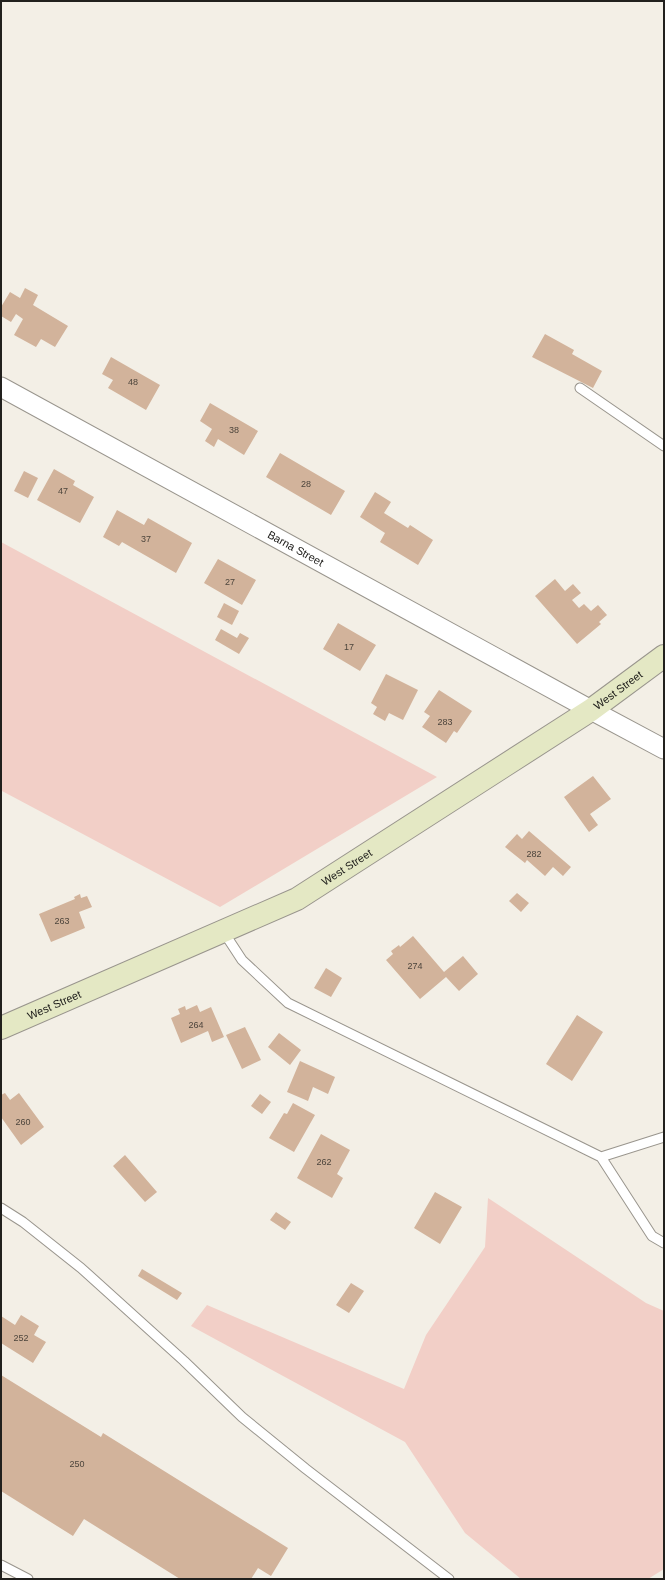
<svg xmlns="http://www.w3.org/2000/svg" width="665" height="1580" viewBox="0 0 665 1580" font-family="Arial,sans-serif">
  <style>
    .green { fill: #f2cfc7 }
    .building { fill: #d2b39b }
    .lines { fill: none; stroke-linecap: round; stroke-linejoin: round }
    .service-casing { stroke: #99958d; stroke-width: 11 }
    .minor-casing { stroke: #99958d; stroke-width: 21 }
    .secondary-casing { stroke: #99958d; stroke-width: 24 }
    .service { stroke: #fff; stroke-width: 9 }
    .minor { stroke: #fff; stroke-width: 19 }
    .secondary { stroke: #e4e8c4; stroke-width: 22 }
    .labels { text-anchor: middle; stroke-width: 3; stroke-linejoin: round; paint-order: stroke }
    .number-label { font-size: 9px; fill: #4d453c }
    .street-label { font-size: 11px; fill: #21201d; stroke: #fff }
  </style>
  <rect width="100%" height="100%" fill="#f3efe6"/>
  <path class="green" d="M1 542 437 777 220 907 2 791 1 793Z
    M488 1198 646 1303 664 1311V1569L648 1579H521L465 1533 405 1442 191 1326 207 1305 404 1389 426 1335 485 1247Z"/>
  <path class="building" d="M25 288 38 295 33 305 68 326 55 347 41 339 36 347 14 335 23 319 16 314 11 322 1 316V307L10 292 20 298Z
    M545 334 574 350 572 354 602 371 593 388 532 357Z
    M111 357 160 385 146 410 108 388 113 380 102 374Z
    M210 403 258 431 244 455 218 439 214 447 205 441 212 429 200 421Z
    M280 453 345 491 331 515 266 477Z
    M54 469 75 481 73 485 94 497 80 523 37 500Z
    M24 471 38 478 28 498 14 491Z
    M375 492 391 502 384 513 408 528 410 525 433 540 418 565 380 542 385 533 360 517Z
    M117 510 144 525 148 518 192 543 176 573 122 542 119 546 103 537Z
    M218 559 256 580 242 605 204 583Z
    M555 579 565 591 573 584 581 593 572 600 579 608 584 604 591 611 598 605 607 615 599 622 601 624 577 644 535 596Z
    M224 603 239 611 232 625 217 617Z
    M338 623 376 645 360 671 323 649Z
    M221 629 237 638 240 633 249 638 239 654 215 640Z
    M386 674 418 690 403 720 389 713 385 721 373 714 377 707 371 703Z
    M439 690 472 711 457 733 454 731 446 743 422 727 430 716 424 712Z
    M593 776 611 799 590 814 598 825 589 832 564 797Z
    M529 831 571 867 563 876 553 867 545 876 527 860 525 863 505 847 517 834 522 839Z
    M517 893 529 903 521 912 509 901Z
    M80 894 81 898 87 896 92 907 79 912 85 928 51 942 39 914 75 899 74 897Z
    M413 936 444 972 463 956 478 974 459 991 446 977 420 999 386 960 393 954 391 951 399 945 400 947Z
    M326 968 342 978 331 997 314 988Z
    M197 1005 200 1012 211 1007 224 1037 212 1042 208 1031 181 1043 171 1018 180 1014 178 1009 185 1006 186 1010Z
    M577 1015 603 1032 572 1081 546 1064Z
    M245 1027 261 1060 242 1069 226 1035Z
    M279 1033 301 1050 290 1065 268 1047Z
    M300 1061 335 1077 328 1094 313 1087 308 1101 287 1092Z
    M5 1093 10 1100 19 1093 44 1127 21 1145 1 1117V1095Z
    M260 1094 271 1102 262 1114 251 1106Z
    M293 1103 315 1115 294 1152 269 1138 284 1113 287 1114Z
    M321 1134 350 1150 337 1174 343 1178 332 1198 297 1178Z
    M125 1155 157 1192 145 1202 113 1166Z
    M435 1192 462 1207 440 1244 414 1228Z
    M276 1212 291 1222 285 1230 270 1220Z
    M142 1269 182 1293 177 1300 138 1276Z
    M351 1283 364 1291 349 1313 336 1305Z
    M21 1315 39 1326 34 1335 46 1342 33 1363 1 1343V1316L15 1325Z
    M1 1375 101 1437 103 1433 288 1548 271 1576 258 1568 251 1579H180L84 1519 73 1536 1 1491Z"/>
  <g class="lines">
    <g class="service-casing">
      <path id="service" d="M580 388 664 446
        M223 931 242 960 288 1003 601 1157 652 1236 664 1243
        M601 1157 664 1137
        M1 1208 23 1222 81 1268 184 1361 242 1417 306 1469 449 1579
        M1 1565 28 1579"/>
    </g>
    <g class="minor-casing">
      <g id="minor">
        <path id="s1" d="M1 387 591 710 664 749"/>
      </g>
    </g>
    <g class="secondary-casing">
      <g id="secondary">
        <path id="s2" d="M1 1028 297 899 591 710 664 656"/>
      </g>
    </g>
    <use href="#service" class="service"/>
    <use href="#minor" class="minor"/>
    <use href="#secondary" class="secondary"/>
  </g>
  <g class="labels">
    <g class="number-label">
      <text x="133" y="385">48</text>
      <text x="234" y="433">38</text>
      <text x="306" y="487">28</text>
      <text x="63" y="494">47</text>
      <text x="146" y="542">37</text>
      <text x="230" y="585">27</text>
      <text x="349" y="650">17</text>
      <text x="445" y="725">283</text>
      <text x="534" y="857">282</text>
      <text x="62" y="924">263</text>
      <text x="415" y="969">274</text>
      <text x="196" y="1028">264</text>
      <text x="23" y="1125">260</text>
      <text x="324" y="1165">262</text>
      <text x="21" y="1341">252</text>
      <text x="77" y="1467">250</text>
    </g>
    <g class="street-label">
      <text dy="4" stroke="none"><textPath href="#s1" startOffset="336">Barna Street</textPath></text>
      <text dy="4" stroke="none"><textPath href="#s2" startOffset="706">West Street</textPath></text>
      <text dy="4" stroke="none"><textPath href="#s2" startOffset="382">West Street</textPath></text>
      <text dy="4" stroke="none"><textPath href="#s2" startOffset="58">West Street</textPath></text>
    </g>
  </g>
  <rect width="665" height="1580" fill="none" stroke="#21201d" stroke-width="4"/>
</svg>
